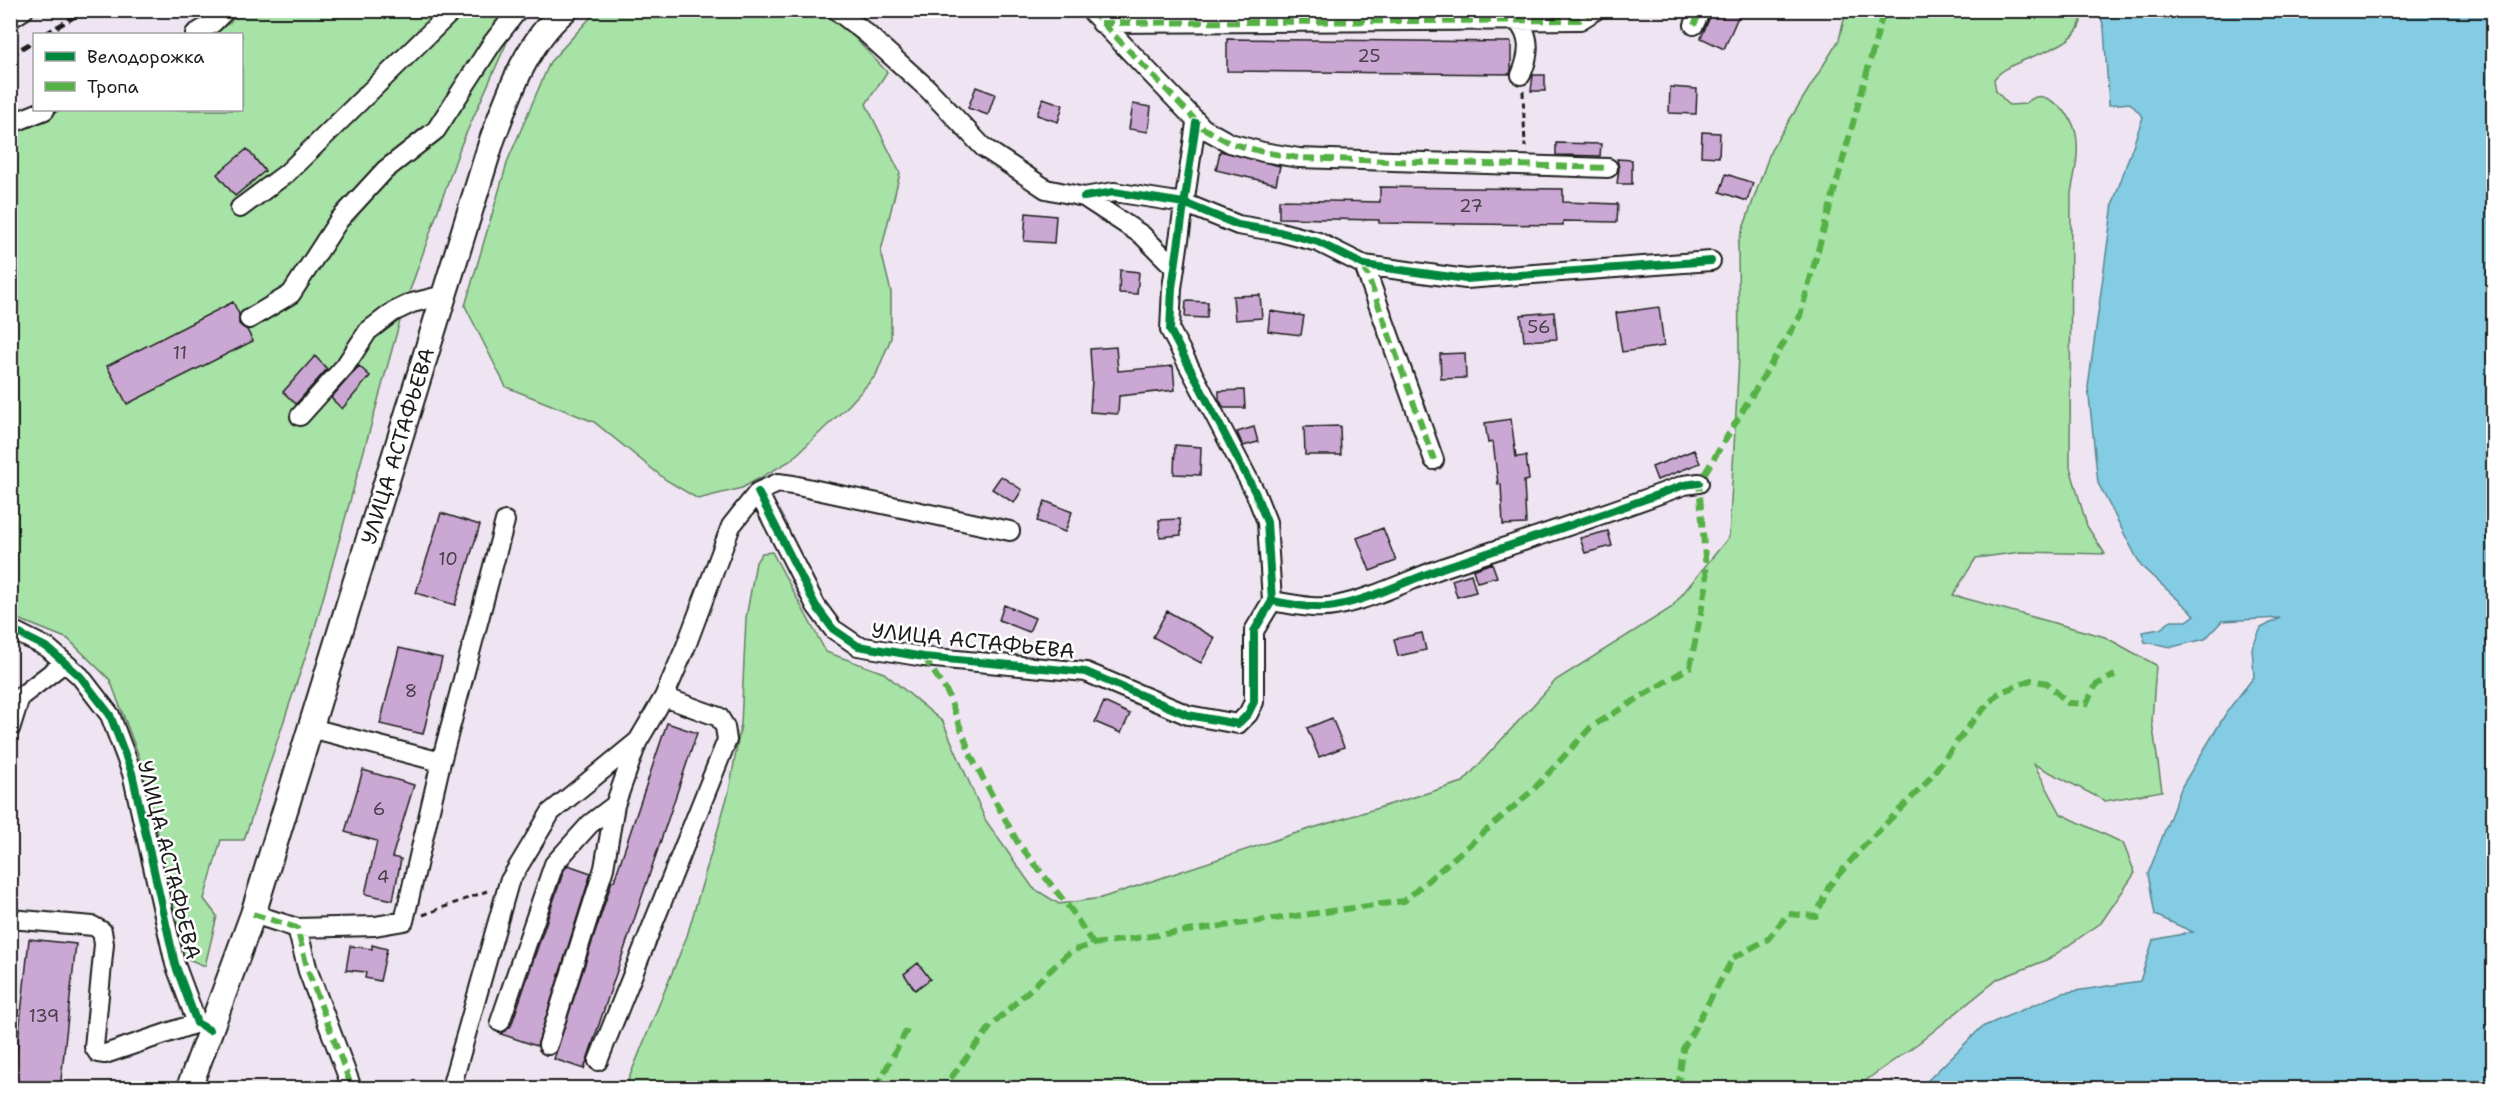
<svg xmlns="http://www.w3.org/2000/svg" width="2504" height="1099" viewBox="0 0 2504 1099" font-family="'Shantell Sans',sans-serif">
  <style>
    .green { fill: #a7e2a7; stroke: #627f62; stroke-width: 1.5 }
    .water { fill: #83cce3; stroke: #5a8693; stroke-width: 1.5 }
    .building { fill: #cba8d3; stroke: #1c1c1c; stroke-width: 1.5 }
    .lines { fill: none; stroke-linecap: round; stroke-linejoin: round }
    .minor-casing { stroke: #1c1c1c; stroke-width: 22 }
    .major-casing { stroke: #1c1c1c; stroke-width: 28 }
    .path { stroke: #1c1c1c; stroke-width: 3; stroke-dasharray: 6 4.5; stroke-linecap: butt }
    .minor { stroke: #fff; stroke-width: 18 }
    .major { stroke: #fff; stroke-width: 24 }
    .rail { stroke: #1c1c1c; stroke-width: 4.5; stroke-dasharray: 9 4.5; stroke-linecap: butt }
    .quiet { stroke: #55b145; stroke-width: 6; stroke-dasharray: 12 6; stroke-linecap: butt }
    .cycleway-casing { stroke: #fff; stroke-width: 11 }
    .cycleway { stroke: #00873e; stroke-width: 8 }
    .labels { text-anchor: middle; stroke-width: 5; stroke-linejoin: round; paint-order: stroke }
    .number-label { font-size: 18px; fill: #483f4a }
    .street-label { font-size: 21px; fill: #1c1c1c; stroke: #fff }
  </style>
  <rect width="100%" height="100%" fill="#efe5f2"/>
  <filter id="ink" filterUnits="userSpaceOnUse"><feTurbulence type="fractalNoise" baseFrequency=".0167" numOctaves="2"/><feDisplacementMap in="SourceGraphic" scale="12" xChannelSelector="R" yChannelSelector="G"/><feConvolveMatrix kernelMatrix="1 2 1 2 8 2 1 2 1" color-interpolation-filters="sRGB"/></filter>
  <g filter="url(#ink)">
    <path class="green" d="M618 10 813 11 842 24 887 72 866 104 900 173 881 251 891 292V338L876 375 849 405 790 461 742 488 698 499 666 480 594 422 506 387 465 306 508 160 550 62 592 16Z
      M239 11H526L516 22 461 145 403 310 314 631 244 840H221L204 899 217 916 205 966 183 957 167 871 139 757 110 680 68 639 11 616 10 132 61 110H242V34H208L230 23Z
      M1846 11H2081C2088 52 2014 53 1994 79L1996 91 2009 105 2025 104C2034 96 2039 94 2050 100 2087 121 2078 157 2071 193L2070 467 2087 526 2105 554 2021 552 1976 558 1953 595 2105 637 2156 665 2152 721 2162 791 2105 801 2034 764 2061 814 2123 843 2135 873 2101 923 2047 960 1998 979 1920 1042 1869 1078 1858 1088H625L687 936 729 791 741 724 746 618 756 562 762 553 772 552 826 652 884 673 943 722 986 821 1033 888 1059 904 1101 898 1290 835 1463 782 1556 680 1671 608 1729 537 1739 357 1738 243 1771 150 1839 40Z"/>
    <path class="water" d="M2099 11H2493V1088H1920L1982 1027 2062 993 2140 981 2153 940 2193 932 2155 915 2148 874 2182 786 2228 710 2254 677 2252 648 2261 628 2280 618 2222 621 2205 639 2172 647 2145 642 2142 632 2160 629 2171 621H2187L2195 615 2141 566 2098 483 2088 387 2113 203 2143 117 2130 103 2109 105 2104 28Z"/>
    <path class="building" d="M1713 10H1741L1724 49 1701 38Z
      M1227 39 1511 42V70L1510 74 1227 71Z
      M1533 75H1545V91H1531Z
      M976 87 995 94 988 115 968 108Z
      M1670 87 1697 89 1696 114 1669 113Z
      M1043 98 1063 105 1058 122 1037 115Z
      M1133 104 1151 107 1148 132 1129 129Z
      M1702 132 1720 133 1719 157 1701 156Z
      M1556 143 1601 144 1600 156 1556 155Z
      M247 149 265 171 235 196 217 174Z
      M1220 151 1280 166 1276 184 1216 170Z
      M1617 159 1632 160V184H1617L1619 168Z
      M1726 174 1753 183 1747 201 1720 192Z
      M1380 187 1563 189V202L1618 204 1617 222 1563 221V225L1379 223V220L1279 218V200L1380 202Z
      M1026 213 1056 216 1054 243 1024 241Z
      M1120 270 1139 272 1137 294 1119 293Z
      M1260 295 1262 318 1235 320 1233 296Z
      M1186 301 1208 302 1207 318 1185 317Z
      M233 302 239 314V324L247 330 253 341 127 404 107 366Z
      M1659 307 1664 346 1622 352 1616 313Z
      M1270 311 1304 316 1301 335 1268 331Z
      M1554 312 1557 339 1524 341 1521 315Z
      M1116 347 1118 371 1173 366 1175 390 1119 396 1118 414 1090 412 1092 380 1090 349Z
      M1465 353 1466 378 1441 379 1440 354Z
      M315 356 327 369 296 404 283 392Z
      M359 366 370 376 342 409 331 398Z
      M1244 390 1245 408H1224L1219 399V391Z
      M1511 419 1516 457 1526 456 1529 480 1524 481 1526 524 1503 525 1501 484H1498L1493 442 1488 443 1485 423Z
      M1340 426 1341 455H1305L1304 427Z
      M1254 427 1258 442 1243 446 1237 432Z
      M1175 445 1201 447 1200 475 1174 474Z
      M1694 450 1700 463 1657 480 1652 467Z
      M1001 476 1022 490 1014 503 992 489Z
      M1045 501 1072 512 1065 532 1037 521Z
      M441 513 480 525 455 605 416 593Z
      M1180 519 1181 535 1160 537 1159 520Z
      M1383 528 1396 561 1370 571 1357 538Z
      M1608 531 1612 546 1585 553 1580 538Z
      M1492 563 1497 577 1477 582 1473 570Z
      M1471 574 1476 592 1457 597 1452 580Z
      M1004 605 1035 618 1029 632 999 620Z
      M1167 611 1215 638 1201 663 1153 637Z
      M1422 633 1426 650 1398 656 1394 639Z
      M399 648 442 658 423 734 380 724Z
      M1104 702 1130 714 1121 733 1095 722Z
      M1332 718 1344 747 1319 757 1307 728Z
      M667 723 697 733 584 1069 554 1059 612 881H614Z
      M363 770 414 785 392 857 401 859 393 900 365 894 377 841 345 832Z
      M568 865 591 873 537 1046 501 1034 511 1026 564 870Z
      M29 939 76 944 60 1089H13Z
      M372 945 387 949 380 981 365 978 366 972 346 970 350 946 372 949Z
      M918 963 930 979 915 990 904 974Z"/>
    <g class="lines">
      <g class="minor-casing">
        <path id="minor" d="M836 10 866 33 928 89 983 147 1046 189 1084 197 1142 235 1175 268
          M1090 10 1203 128 1230 143 1263 152 1299 158 1608 168
          M1510 15C1532 31 1531 52 1521 75
          M10 19 24 10
          M1101 23 1580 20 1596 10
          M1694 25 1701 10
          M195 34 213 23 226 10
          M10 124 45 110
          M1084 197 1114 192 1184 203 1238 225 1280 232 1318 242 1364 265 1466 279 1711 261
          M240 208 287 173 453 10
          M1364 265 1434 460
          M249 319 291 294 339 220 385 170 436 130 493 42 518 10
          M300 416 345 366 368 331 393 312 412 303 444 295
          M758 492 816 606 833 629 858 646 924 657 1086 672 1188 715 1238 724 1248 714 1254 702V631L1272 601 1267 522 1255 492 1170 330 1172 288 1196 123
          M1272 601C1292 604 1315 610 1335 606 1376 598 1412 578 1451 565 1529 539 1607 514 1684 485L1699 483
          M10 629 48 648 80 676 110 715 132 773 175 964 197 1023 209 1030
          M311 728 441 762
          M10 729 20 697 64 663
          M253 914 297 928 308 971 352 1088
          M10 919 93 926 102 931 104 944 94 1047 98 1053 105 1054 197 1023
          M297 928 375 926 404 921 441 762 505 521
          M500 1022 554 864 590 824 615 805
          M548 1045 604 868 615 805 637 743
          M598 1061 727 740 725 727 719 717 664 697
          M451 1088 509 882 551 812 638 741 664 697 686 646 731 526 758 492 778 483 793 485 1010 531"/>
      </g>
      <g class="major-casing">
        <path id="major" d="M189 1088 253 914 492 140C509 94 526 43 565 10"/>
      </g>
      <path class="path" d="M1523 91 1525 147
        M423 915 487 891"/>
      <use href="#minor" class="minor"/>
      <use href="#major" class="major"/>
      <path class="rail" d="M45 34 86 10
        M10 55 34 41"/>
      <path class="quiet" d="M1090 10 1203 128 1230 143 1263 152 1299 158 1608 168
        M1101 23 1580 20 1596 10
        M1694 25 1701 10
        M1364 265 1434 460
        M924 657 947 692 972 758 1018 843 1072 911 1093 944 1071 951 992 1025 943 1088
        M253 914 297 928 308 971 352 1088
        M1093 944 1404 901 1533 790 1591 727 1690 667 1707 583 1699 483 1800 316 1884 10
        M876 1088 908 1028
        M1681 1088 1679 1082 1683 1049 1733 958 1768 939 1788 914 1816 916 1829 886 1860 850 1925 784 1975 718 1999 693 2031 680 2047 683 2068 703 2086 704 2096 685 2115 675"/>
      <g class="cycleway-casing">
        <path id="cycleway" d="M1084 197 1114 192 1184 203 1238 225 1280 232 1318 242 1364 265 1466 279 1711 261
          M758 492 816 606 833 629 858 646 924 657 1086 672 1188 715 1238 724 1248 714 1254 702V631L1272 601 1267 522 1255 492 1170 330 1172 288 1196 123
          M1272 601C1292 604 1315 610 1335 606 1376 598 1412 578 1451 565 1529 539 1607 514 1684 485L1699 483
          M10 629 48 648 80 676 110 715 132 773 175 964 197 1023 209 1030"/>
      </g>
      <use href="#cycleway" class="cycleway"/>
    </g>
  </g>
  <g class="labels">
    <g class="number-label">
      <text x="1369" y="62">25</text>
      <text x="1471" y="212">27</text>
      <text x="1539" y="333">56</text>
      <text x="180" y="359">11</text>
      <text x="448" y="565">10</text>
      <text x="411" y="697">8</text>
      <text x="379" y="815">6</text>
      <text x="383" y="883">4</text>
      <text x="44" y="1022">139</text>
    </g>
    <g class="street-label">
      <text transform="translate(398 446) rotate(-73)" y="7">УЛИЦА АСТАФЬЕВА</text>
      <text transform="translate(973 641) rotate(6)" y="7">УЛИЦА АСТАФЬЕВА</text>
      <text transform="translate(169 860) rotate(76)" y="7">УЛИЦА АСТАФЬЕВА</text>
    </g>
  </g>
  <rect width="2504" height="1099" fill="none" stroke="#fff" stroke-width="36"/>
  <rect x="18" y="18" width="2468" height="1063" fill="none" stroke="#1c1c1c" stroke-width="2" filter="url(#ink)"/>
  <rect x="33" y="33" width="210" height="78" fill="#ffffff" stroke="#a4a4a4" stroke-width="1.5"/>
  <rect x="45" y="52" width="30" height="9" fill="#00873e" stroke="#a4a4a4" stroke-width="1.5"/>
  <text x="87" y="63" font-size="18" fill="#1c1c1c">Велодорожка</text>
  <rect x="45" y="82" width="30" height="9" fill="#55b145" stroke="#a4a4a4" stroke-width="1.5"/>
  <text x="87" y="93" font-size="18" fill="#1c1c1c">Тропа</text>
</svg>
